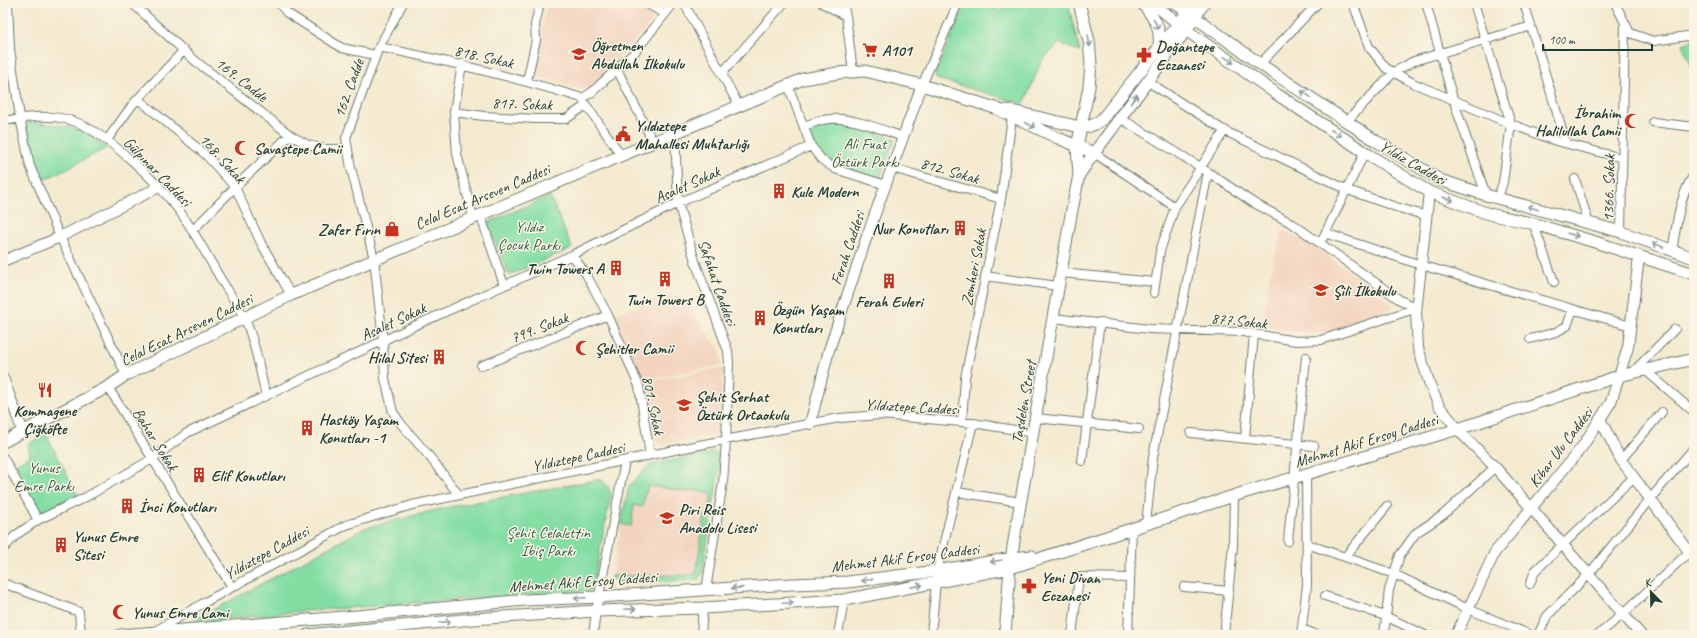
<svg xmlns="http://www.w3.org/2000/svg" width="1697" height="638" viewBox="0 0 1697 638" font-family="Caveat,sans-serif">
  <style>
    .built { fill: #f3d4bf }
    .green { fill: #84dea4; stroke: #528e6c }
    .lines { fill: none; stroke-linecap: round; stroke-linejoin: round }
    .minor-casing { stroke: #6a7a6b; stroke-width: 10 }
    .tertiary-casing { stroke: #6a7a6b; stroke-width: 12 }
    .secondary-casing { stroke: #6a7a6b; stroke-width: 13 }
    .minor { stroke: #fff; stroke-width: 8 }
    .tertiary { stroke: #fff; stroke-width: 10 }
    .secondary { stroke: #fff; stroke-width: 11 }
    .oneway { stroke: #8f9e9a }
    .labels { text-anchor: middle; stroke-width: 3; stroke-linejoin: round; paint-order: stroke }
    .poi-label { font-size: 16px; font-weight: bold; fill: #1f3d34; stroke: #fcf5e5; text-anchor: start }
    .street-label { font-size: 16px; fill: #1f3d34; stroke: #fcf5e5 }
    .park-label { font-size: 16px; fill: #335d4a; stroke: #fcf5e5 }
  </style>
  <rect width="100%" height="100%" fill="#fcf5e5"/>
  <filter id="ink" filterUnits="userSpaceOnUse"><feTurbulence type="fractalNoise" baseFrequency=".025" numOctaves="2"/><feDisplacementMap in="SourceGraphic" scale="8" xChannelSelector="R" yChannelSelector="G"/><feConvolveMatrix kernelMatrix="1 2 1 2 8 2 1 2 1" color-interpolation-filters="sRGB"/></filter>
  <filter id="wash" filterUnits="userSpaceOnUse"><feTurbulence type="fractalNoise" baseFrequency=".012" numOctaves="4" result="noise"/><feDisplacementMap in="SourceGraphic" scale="16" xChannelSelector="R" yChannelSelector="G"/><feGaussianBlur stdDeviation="0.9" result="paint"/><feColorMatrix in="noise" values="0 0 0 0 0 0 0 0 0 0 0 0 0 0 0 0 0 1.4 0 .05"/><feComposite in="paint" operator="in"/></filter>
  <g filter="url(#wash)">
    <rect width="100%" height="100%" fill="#f4ead0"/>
    <path class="built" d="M547 3H637L650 13 654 19 591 88 581 90 538 77 533 72Z
      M1284 230 1314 246 1393 304 1392 309 1327 333 1314 334 1262 327 1270 276 1280 238Z
      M668 295H674L681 297 719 349 722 365 643 380 612 315Z
      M723 368 719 428 714 433 661 446 655 441 644 382Z
      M715 452 721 457 702 574 698 580 618 583 611 578 629 486 649 465Z"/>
    <path class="green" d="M966 3 1003 10 1005 3H1068L1080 52 1060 43 1042 60 1024 104 937 79 935 75Z
      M1694 40V72L1682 44Z
      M28 122 67 126 89 134 107 148 42 181 33 160 26 126Z
      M836 122 895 139 880 177 877 178 830 163 816 149 808 129 822 123Z
      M550 196 572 248 509 275 487 223Z
      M46 434 78 496 38 513 15 464 30 456 28 444Z
      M715 452 721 457 702 574 698 580 618 583 611 578V576L692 575 696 573 705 515H709L712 493 690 490 689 492 648 486 647 492H645L643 507 634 505 631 526 621 524 629 486 649 465Z
      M601 479 608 487 611 494 592 590 304 611 189 623 365 528 444 508Z"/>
  </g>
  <g filter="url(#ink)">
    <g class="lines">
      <g class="minor-casing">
        <path id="minor" d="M8 3 10 49 20 118 30 166 60 237 126 375
          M132 3 193 59 290 135 308 145 325 149H348
          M279 3 287 13 342 48 375 55
          M403 3 379 47 346 138 351 168 374 259 383 340 385 379 393 412 402 425 429 456 459 495
          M646 3 665 14
          M684 3 739 106
          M822 3 846 16 853 72
          M843 3 846 16
          M1353 3 1369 47 1386 68 1415 84 1511 124 1556 141 1622 158
          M1426 3 1453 99 1486 195
          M1474 3 1511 124 1503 182 1498 198
          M1524 3 1566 143
          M1615 3 1630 33 1653 41 1694 35
          M379 47C447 61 515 77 582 98
          M462 64 454 112 457 154 473 217
          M1260 64 1318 3
          M617 69 653 142
          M722 73 784 3
          M527 81 536 40 535 25 540 3
          M1147 81 1225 131 1348 190 1396 207 1427 216
          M788 85 811 146 822 160 835 169 886 185
          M922 85 958 3
          M582 98 591 93 634 53 674 3
          M138 99 206 155 235 187 261 243 291 295
          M584 102 621 155
          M454 112 484 116 536 119H566L585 106
          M1120 118 1202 168 1252 202 1293 224 1400 300 1417 308
          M3 121C24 118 45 114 66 119 103 127 164 188 185 219 197 237 208 257 219 276 227 290 237 303 244 317 255 340 260 372 266 396
          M1347 121 1394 72 1414 61 1531 26
          M1653 122 1694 127
          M804 126C813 123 822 119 831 119 852 117 883 130 903 137
          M675 133 678 203 695 261 728 351 729 363 726 441 723 482 706 590
          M107 140 133 104 184 50
          M1094 153 1175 207
          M892 168 1001 199
          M1575 179 1589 224
          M480 214 504 285
          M1534 225 1554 282
          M192 231 235 187 290 135
          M1621 232 1625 23
          M1325 233 1421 265 1631 326
          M1323 238 1365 152
          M1672 250C1677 225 1679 196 1694 175
          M572 255 586 274 608 315 639 386 650 455
          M1061 273 1155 282
          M985 276 1058 286
          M1154 293 1160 251 1175 207 1225 130
          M1053 318 1150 329 1243 332 1296 341 1321 340 1417 308
          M1530 339 1556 332 1567 326 1573 309
          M481 366 608 315
          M1645 370 1694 412
          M1633 372 1675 329
          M108 387 232 587
          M1036 418 1139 429
          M962 422 965 378 1001 199 1012 117
          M1191 433 1314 446
          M1245 438 1254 334
          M3 457 38 520
          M1621 460 1662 412
          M1082 461 1100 322
          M957 492 1021 502
          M1146 524 1153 457 1208 172
          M1288 541 1306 357
          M1307 544 1394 574 1468 609 1531 635
          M3 549 16 535 38 520 86 497 152 459 187 433 414 326 572 255 678 203 811 146
          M1345 557 1387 506
          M3 583 79 612 81 635
          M1530 584 1535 571 1634 477
          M1184 587 1229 591
          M1325 596 1385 616 1425 635
          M1302 629 1317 635
          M155 631 207 601 346 525 412 505 694 446 839 418 881 415 973 423 1034 433
          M593 635 596 611 625 461
          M701 635 703 608
          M838 635 844 600
          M931 635 937 571 973 423
          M1072 635 1079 577 1130 578
          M1128 635 1132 528
          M1224 635 1233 546 1234 496
          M1301 635 1307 585 1306 474
          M1384 635 1389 590 1400 555 1416 533 1443 515 1495 467
          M1538 635 1547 616 1589 574 1650 499 1694 448
          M1598 635 1623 614 1689 552"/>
      </g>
      <g class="tertiary-casing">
        <path id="tertiary" d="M1429 192 1416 312 1418 348 1430 385 1439 406 1462 434 1495 467 1532 509 1641 635
          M3 261 60 237 159 187
          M3 378 23 432
          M1600 419 1621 460 1694 558
          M810 424 829 350 867 236 922 85
          M1456 635 1495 552 1582 447 1611 402 1628 347 1639 257"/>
      </g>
      <g class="secondary-casing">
        <path id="secondary" d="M1079 3 1089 41 1091 64 1089 87 1077 147 1079 175 1094 153 1186 30 1204 3
          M1142 3C1156 20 1161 27 1159 49
          M1153 3 1186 30 1278 95 1369 155 1429 192 1489 214 1531 223 1595 242 1694 274
          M1175 3 1260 64 1376 141 1440 180 1486 195 1621 232 1694 258
          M1007 110 1080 127C1089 128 1095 125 1102 119L1195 3
          M3 442 108 387 126 375 291 295 803 79 838 73 865 71 922 85 995 108 1058 138 1094 153
          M120 635 357 616 525 600 599 597 792 584 848 582 937 571 1012 558 1032 556
          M308 635 473 619 596 611 703 608 844 600 1010 568 1246 492 1458 429 1619 376 1694 359
          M1005 635 1010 568 1015 534 1071 215 1079 175"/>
      </g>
      <use href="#minor" class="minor"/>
      <use href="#tertiary" class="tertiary"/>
      <use href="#secondary" class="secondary"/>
    </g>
    <defs><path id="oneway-shaft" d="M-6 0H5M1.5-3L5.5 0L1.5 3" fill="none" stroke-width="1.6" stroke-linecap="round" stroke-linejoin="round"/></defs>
    <g class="oneway">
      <use href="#oneway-shaft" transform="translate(1156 24) rotate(66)"/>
      <use href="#oneway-shaft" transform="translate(1089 41) rotate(80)"/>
      <use href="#oneway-shaft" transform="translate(1229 60) rotate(35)"/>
      <use href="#oneway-shaft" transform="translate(1306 94) rotate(-146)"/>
      <use href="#oneway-shaft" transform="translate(1134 99) rotate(-53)"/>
      <use href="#oneway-shaft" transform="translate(1030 125) rotate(25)"/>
      <use href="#oneway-shaft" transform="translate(1336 133) rotate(33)"/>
      <use href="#oneway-shaft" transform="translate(1448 199) rotate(20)"/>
      <use href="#oneway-shaft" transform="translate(1533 208) rotate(-163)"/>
      <use href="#oneway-shaft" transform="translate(1573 235) rotate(16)"/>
      <use href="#oneway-shaft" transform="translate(1658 245) rotate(-159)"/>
      <use href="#oneway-shaft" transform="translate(996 561) rotate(170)"/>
      <use href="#oneway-shaft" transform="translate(867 580) rotate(173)"/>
      <use href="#oneway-shaft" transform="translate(917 586) rotate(-11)"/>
      <use href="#oneway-shaft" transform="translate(737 588) rotate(176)"/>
      <use href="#oneway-shaft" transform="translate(580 598) rotate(177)"/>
      <use href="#oneway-shaft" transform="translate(788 603) rotate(-3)"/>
      <use href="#oneway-shaft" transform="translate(630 609) rotate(-2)"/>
      <use href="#oneway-shaft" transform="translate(445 622) rotate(-6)"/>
    </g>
  </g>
  <defs>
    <g id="supermarket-bare" transform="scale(1.2)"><path d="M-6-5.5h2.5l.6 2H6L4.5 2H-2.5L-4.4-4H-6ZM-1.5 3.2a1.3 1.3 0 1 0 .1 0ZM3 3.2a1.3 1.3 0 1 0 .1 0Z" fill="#c8321e" stroke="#fcf5e5" stroke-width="2.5" paint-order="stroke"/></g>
    <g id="school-bare" transform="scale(1.2)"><path d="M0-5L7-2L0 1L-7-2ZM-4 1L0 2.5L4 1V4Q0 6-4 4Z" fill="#c8321e" stroke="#fcf5e5" stroke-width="2.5" paint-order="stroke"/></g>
    <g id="pharmacy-bare" transform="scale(1.2)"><path d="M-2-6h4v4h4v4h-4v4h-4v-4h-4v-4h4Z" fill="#c8321e" stroke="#fcf5e5" stroke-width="2.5" paint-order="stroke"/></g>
    <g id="mosque-bare" transform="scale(1.2)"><path d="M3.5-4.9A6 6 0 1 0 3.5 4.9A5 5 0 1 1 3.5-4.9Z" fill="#c8321e" stroke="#fcf5e5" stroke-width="2.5" paint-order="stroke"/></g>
    <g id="civic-bare" transform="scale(1.2)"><path d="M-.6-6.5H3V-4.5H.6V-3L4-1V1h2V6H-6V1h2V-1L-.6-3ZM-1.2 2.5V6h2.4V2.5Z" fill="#c8321e" stroke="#fcf5e5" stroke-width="2.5" paint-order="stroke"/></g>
    <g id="building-bare" transform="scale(1.2)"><path d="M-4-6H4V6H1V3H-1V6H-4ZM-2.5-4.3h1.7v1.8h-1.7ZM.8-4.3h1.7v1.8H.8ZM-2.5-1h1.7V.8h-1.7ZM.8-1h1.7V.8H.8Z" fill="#c8321e" stroke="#fcf5e5" stroke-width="2.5" paint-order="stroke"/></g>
    <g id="shop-bare" transform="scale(1.2)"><path d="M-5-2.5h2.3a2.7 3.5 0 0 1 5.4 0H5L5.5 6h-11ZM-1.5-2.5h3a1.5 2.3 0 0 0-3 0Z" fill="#c8321e" stroke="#fcf5e5" stroke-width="2.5" paint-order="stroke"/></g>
    <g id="restaurant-bare" transform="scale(1.2)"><path d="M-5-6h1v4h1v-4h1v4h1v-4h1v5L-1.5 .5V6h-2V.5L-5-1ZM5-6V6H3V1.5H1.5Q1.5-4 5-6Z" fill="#c8321e" stroke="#fcf5e5" stroke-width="2.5" paint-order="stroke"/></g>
  </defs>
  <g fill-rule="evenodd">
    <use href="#supermarket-bare" x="870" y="50"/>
    <use href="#school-bare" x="579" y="54"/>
    <use href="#pharmacy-bare" x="1144" y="55"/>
    <use href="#mosque-bare" x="1632" y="121"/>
    <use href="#civic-bare" x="623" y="134"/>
    <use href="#mosque-bare" x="242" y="148"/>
    <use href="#building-bare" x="779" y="191"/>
    <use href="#building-bare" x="960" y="228"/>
    <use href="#shop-bare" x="392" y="229"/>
    <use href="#building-bare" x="616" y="268"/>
    <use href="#building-bare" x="665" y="279"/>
    <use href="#building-bare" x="889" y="281"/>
    <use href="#school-bare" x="1321" y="290"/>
    <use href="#building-bare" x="760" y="318"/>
    <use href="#mosque-bare" x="583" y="348"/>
    <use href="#building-bare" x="439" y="357"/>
    <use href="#restaurant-bare" x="45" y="390"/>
    <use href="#school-bare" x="684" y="405"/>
    <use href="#building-bare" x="307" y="428"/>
    <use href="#building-bare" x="199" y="475"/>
    <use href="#building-bare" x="127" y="506"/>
    <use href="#school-bare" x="667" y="518"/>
    <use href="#building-bare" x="61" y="545"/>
    <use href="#pharmacy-bare" x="1029" y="586"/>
    <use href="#mosque-bare" x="120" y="612"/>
  </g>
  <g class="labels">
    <g class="poi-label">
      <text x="591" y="51">Öğretmen<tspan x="591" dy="18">Abdullah İlkokulu</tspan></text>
      <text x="1156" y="52">Doğantepe<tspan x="1156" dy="18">Eczanesi</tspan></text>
      <text x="882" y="56">A101</text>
      <text x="1620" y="118" text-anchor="end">İbrahim<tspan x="1620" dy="18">Halilullah Camii</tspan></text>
      <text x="635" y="131">Yıldıztepe<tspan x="635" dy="18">Mahallesi Muhtarlığı</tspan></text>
      <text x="254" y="154">Savaştepe Camii</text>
      <text x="791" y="197">Kule Modern</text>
      <text x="948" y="234" text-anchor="end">Nur Konutları</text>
      <text x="380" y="235" text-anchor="end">Zafer Fırın</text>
      <text x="604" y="274" text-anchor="end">Twin Towers A</text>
      <text x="1333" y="296">Şili İlkokulu</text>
      <text x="665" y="305" text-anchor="middle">Twin Towers B</text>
      <text x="889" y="307" text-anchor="middle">Ferah Evleri</text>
      <text x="772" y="315">Özgün Yaşam<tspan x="772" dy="18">Konutları</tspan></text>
      <text x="595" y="354">Şehitler Camii</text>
      <text x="427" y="363" text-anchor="end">Hilal Sitesi</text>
      <text x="696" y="402">Şehit Serhat<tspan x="696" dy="18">Öztürk Ortaokulu</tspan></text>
      <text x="45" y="416" text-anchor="middle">Kommagene<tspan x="45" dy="18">Çiğköfte</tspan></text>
      <text x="319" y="425">Hasköy Yaşam<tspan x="319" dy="18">Konutları -1</tspan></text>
      <text x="211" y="481">Elif Konutları</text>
      <text x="139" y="512">İnci Konutları</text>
      <text x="679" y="515">Piri Reis<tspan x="679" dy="18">Anadolu Lisesi</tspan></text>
      <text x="73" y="542">Yunus Emre<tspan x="73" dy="18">Sitesi</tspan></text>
      <text x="1041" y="583">Yeni Divan<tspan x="1041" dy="18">Eczanesi</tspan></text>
      <text x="132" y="618">Yunus Emre Cami</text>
    </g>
    <g class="street-label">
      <text transform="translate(484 56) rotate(13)" y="6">818. Sokak</text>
      <text transform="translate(242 79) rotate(38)" y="6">169. Cadde</text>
      <text transform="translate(348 88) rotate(-70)" y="6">162. Cadde</text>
      <text transform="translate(522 103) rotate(2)" y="6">817. Sokak</text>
      <text transform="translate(223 158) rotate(48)" y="6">168. Sokak</text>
      <text transform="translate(1413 162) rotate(30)" y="6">Yıldız Caddesi</text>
      <text transform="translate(950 170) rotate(16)" y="6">812. Sokak</text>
      <text transform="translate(158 171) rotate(46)" y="6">Gülpınar Caddesi</text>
      <text transform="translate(687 184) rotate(-24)" y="6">Asalet Sokak</text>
      <text transform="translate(1608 188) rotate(-89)" y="6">1366. Sokak</text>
      <text transform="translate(482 196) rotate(-23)" y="6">Celal Esat Arseven Caddesi</text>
      <text transform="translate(847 248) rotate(-71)" y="6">Ferah Caddesi</text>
      <text transform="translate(973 267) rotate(-79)" y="6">Zemheri Sokak</text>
      <text transform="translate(718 282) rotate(71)" y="6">Safahat Caddesi</text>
      <text transform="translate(1239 320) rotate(6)" y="6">877.Sokak</text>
      <text transform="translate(393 321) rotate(-25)" y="6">Asalet Sokak</text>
      <text transform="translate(539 327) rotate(-21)" y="6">799. Sokak</text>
      <text transform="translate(186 329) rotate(-26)" y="6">Celal Esat Arseven Caddesi</text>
      <text transform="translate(1023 402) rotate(-80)" y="6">Taşdelen Street</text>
      <text transform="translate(654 405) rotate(78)" y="6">801. Sokak</text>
      <text transform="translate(912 406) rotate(3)" y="6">Yıldıztepe Caddesi</text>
      <text transform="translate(156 439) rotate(58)" y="6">Bahar Sokak</text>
      <text transform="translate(1366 440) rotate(-17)" y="6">Mehmet Akif Ersoy Caddesi</text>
      <text transform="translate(1560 447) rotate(-53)" y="6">Kibar Ulu Caddesi</text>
      <text transform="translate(578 456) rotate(-12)" y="6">Yıldıztepe Caddesi</text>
      <text transform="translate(266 552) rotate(-29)" y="6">Yıldıztepe Caddesi</text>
      <text transform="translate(905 557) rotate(-7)" y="6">Mehmet Akif Ersoy Caddesi</text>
      <text transform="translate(583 581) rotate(-4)" y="6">Mehmet Akif Ersoy Caddesi</text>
    </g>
    <g class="park-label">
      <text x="865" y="149">Ali Fuat<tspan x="865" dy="18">Öztürk Parkı</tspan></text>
      <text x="529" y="232">Yıldız<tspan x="529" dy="18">Çocuk Parkı</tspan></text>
      <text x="44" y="473">Yunus<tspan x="44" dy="18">Emre Parkı</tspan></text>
      <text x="548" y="538">Şehit Celalettin<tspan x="548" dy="18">İbiş Parkı</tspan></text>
    </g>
  </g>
  <rect width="1697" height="638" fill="none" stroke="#fcf5e5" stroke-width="16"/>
  <g transform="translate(1651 592) rotate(337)" stroke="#fcf5e5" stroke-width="3" paint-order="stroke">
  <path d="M0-3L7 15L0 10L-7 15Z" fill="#1f3d34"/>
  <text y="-6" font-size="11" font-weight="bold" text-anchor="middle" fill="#1f3d34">K</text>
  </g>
  <path d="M1543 44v6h109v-6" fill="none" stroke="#1f3d34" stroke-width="2"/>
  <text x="1549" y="44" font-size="12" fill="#1f3d34" stroke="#fcf5e5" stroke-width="3" paint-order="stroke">100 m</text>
</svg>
